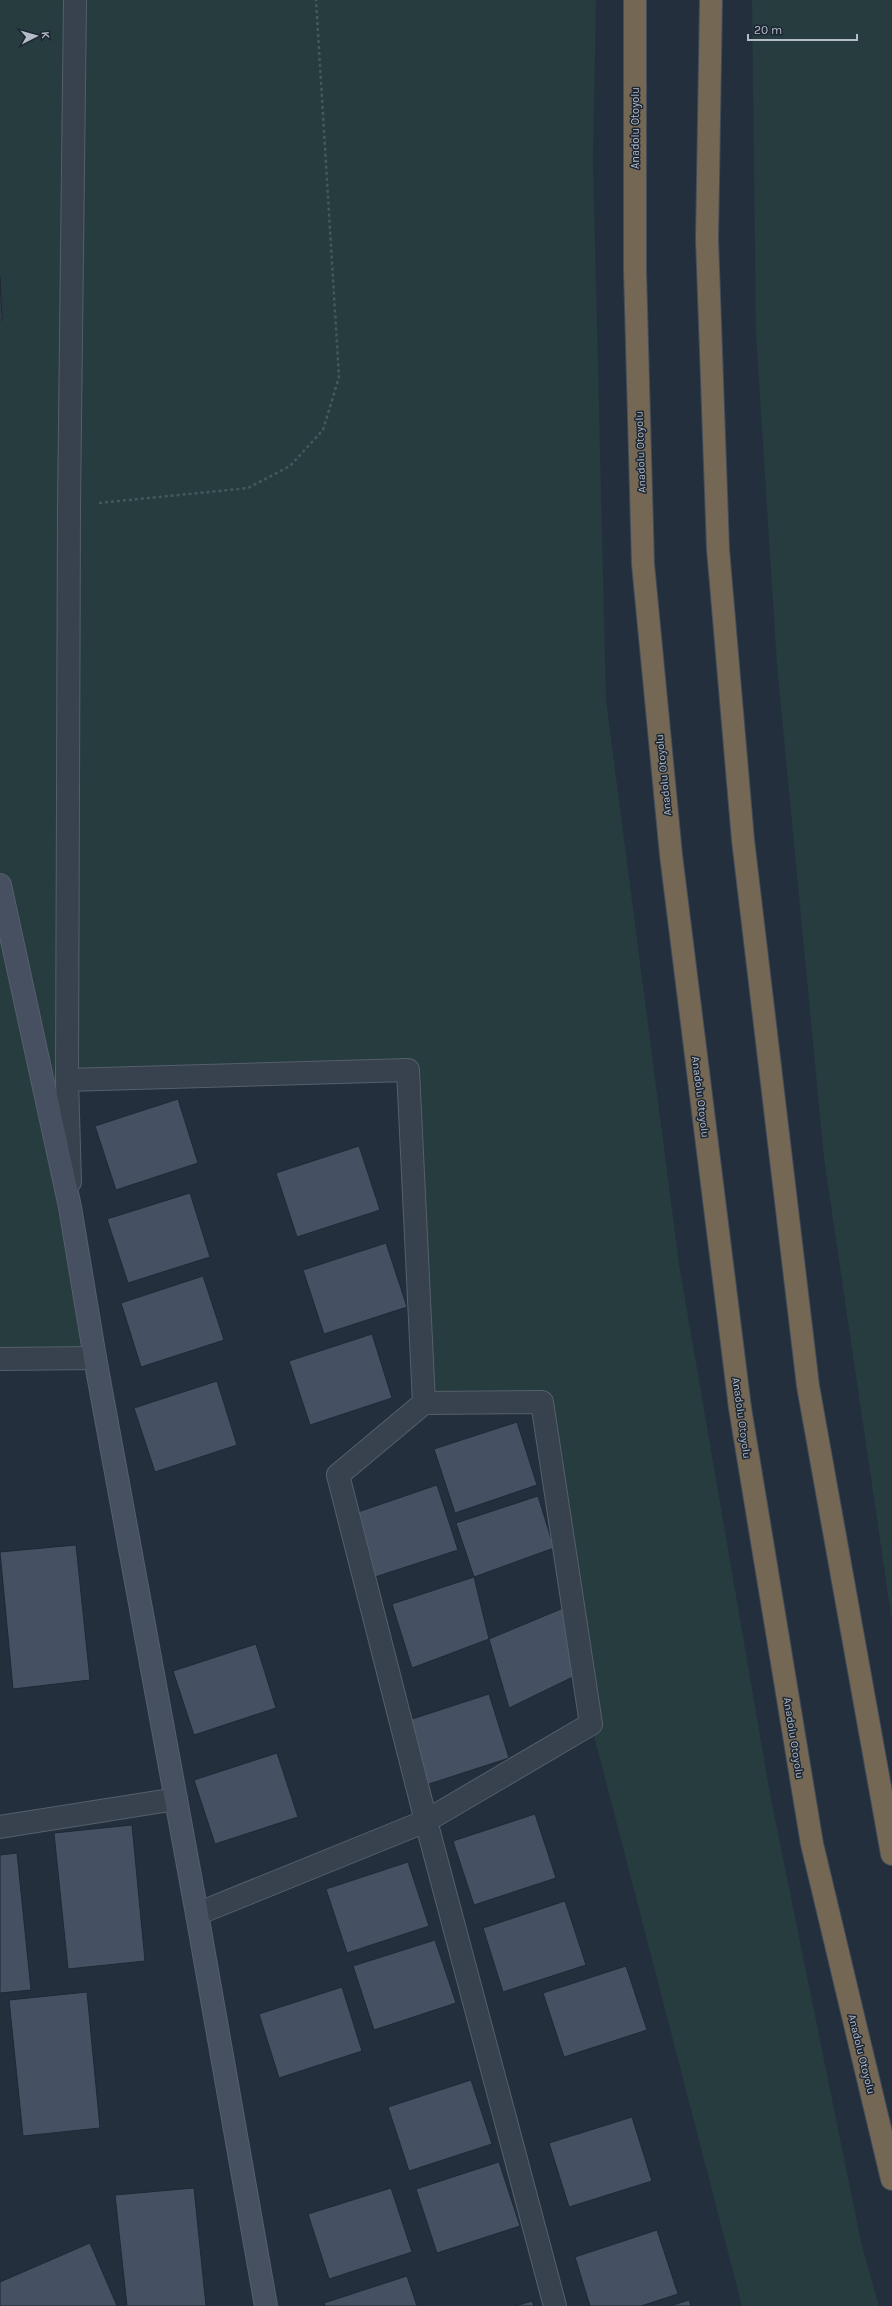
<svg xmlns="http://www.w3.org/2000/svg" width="892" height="2306" viewBox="0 0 892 2306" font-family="Karla,sans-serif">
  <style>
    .green { fill: #263c3f }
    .building { fill: #455162; stroke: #1f2835 }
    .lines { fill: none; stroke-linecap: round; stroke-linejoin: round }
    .street-casing { stroke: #565f6c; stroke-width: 24 }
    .secondary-casing { stroke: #565f6c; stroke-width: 24 }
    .highway-casing { stroke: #434c59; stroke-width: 24 }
    .path { stroke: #44595c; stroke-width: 2.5; stroke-dasharray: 3 3; stroke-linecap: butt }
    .street { stroke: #38414e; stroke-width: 22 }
    .secondary { stroke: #465061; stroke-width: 22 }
    .highway { stroke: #746855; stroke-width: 22 }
    .labels { text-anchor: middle; stroke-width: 3; stroke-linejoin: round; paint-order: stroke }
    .street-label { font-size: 11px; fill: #b4bcc9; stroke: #1d2633 }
  </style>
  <rect width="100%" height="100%" fill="#242f3e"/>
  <path class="green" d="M0 0H596L593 161 606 700 679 1264 770 1794 861 2242 879 2306H742L591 1724 543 1402 424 1403 408 1070 68 1080 70 1207 95 1358 0 1359V320H2L0 277Z
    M752 0H892V1621L824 1158 777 665 756 332Z"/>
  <path class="building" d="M0 277 2 320H0Z
    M178 1099 198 1163 116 1190 95 1126Z
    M359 1146 380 1210 297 1237 276 1173Z
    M190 1193 210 1257 128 1283 107 1219Z
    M386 1243 407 1307 324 1334 303 1270Z
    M203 1276 224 1340 141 1367 121 1303Z
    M372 1334 392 1398 310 1425 289 1361Z
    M217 1381 237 1445 155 1472 134 1408Z
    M517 1422 537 1485 455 1513 434 1449Z
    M437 1485 458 1550 375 1577 355 1513Z
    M538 1496 554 1548 474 1577 456 1523Z
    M76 1545 90 1680 13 1689 0 1552Z
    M474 1577 489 1639 412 1668 392 1604Z
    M573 1604 583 1672 509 1708 489 1639Z
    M256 1644 276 1708 194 1735 173 1671Z
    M489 1694 509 1758 426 1785 406 1721Z
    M277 1753 298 1817 215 1844 194 1780Z
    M535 1814 556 1878 474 1905 453 1841Z
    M132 1825 145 1961 68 1969 54 1833Z
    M17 1853 31 1990 0 1993V1855Z
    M408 1862 429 1926 347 1953 326 1889Z
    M565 1901 586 1965 503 1992 483 1928Z
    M435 1940 456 2003 374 2030 353 1966Z
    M626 1966 647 2030 564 2057 543 1993Z
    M342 1987 362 2051 279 2078 259 2014Z
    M87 1992 100 2128 23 2136 9 2000Z
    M471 2080 492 2144 409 2171 388 2107Z
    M632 2117 652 2181 569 2207 549 2143Z
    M499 2162 520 2226 437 2253 416 2189Z
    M194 2188 206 2306H127L115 2195Z
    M391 2188 412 2252 329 2279 308 2214Z
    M657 2230 678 2294 641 2306H590L575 2257Z
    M90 2243 117 2306H0V2282Z
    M407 2276 417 2306H325L324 2303Z
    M689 2300 691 2306H670Z
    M532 2301 534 2306H515Z"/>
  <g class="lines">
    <g class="street-casing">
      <path id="street" d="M67 1080 408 1070 424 1403 338 1475 426 1821 555 2306
        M70 1182 67 1080 69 506 75 0
        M0 1359 95 1358
        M0 1827 176 1799
        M197 1914 426 1821 591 1724 542 1402 424 1403"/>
    </g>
    <g class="secondary-casing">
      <path id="secondary" d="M0 885 70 1207 95 1358 197 1914 266 2306"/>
    </g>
    <g class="highway-casing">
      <path id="highway" d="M635 0V271L643 564 671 855 740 1408 812 1844 892 2179
        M711 0 707 239 718 549 743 840 808 1386 892 1854"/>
    </g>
    <path class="path" d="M99 503 248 488 290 466 323 430 339 377 316 0"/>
    <use href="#street" class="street"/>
    <use href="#secondary" class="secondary"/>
    <use href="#highway" class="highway"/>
  </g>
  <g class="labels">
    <g class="street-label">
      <text transform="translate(635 128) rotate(-90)" y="4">Anadolu Otoyolu</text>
      <text transform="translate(640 452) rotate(-92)" y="4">Anadolu Otoyolu</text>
      <text transform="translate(663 775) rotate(-96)" y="4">Anadolu Otoyolu</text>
      <text transform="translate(701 1097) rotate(83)" y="4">Anadolu Otoyolu</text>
      <text transform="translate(742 1418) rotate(82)" y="4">Anadolu Otoyolu</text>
      <text transform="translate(794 1738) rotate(81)" y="4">Anadolu Otoyolu</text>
      <text transform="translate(862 2054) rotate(76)" y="4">Anadolu Otoyolu</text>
    </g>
  </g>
  <g transform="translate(36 36) rotate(84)" stroke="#1d2633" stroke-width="3" paint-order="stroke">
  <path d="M0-3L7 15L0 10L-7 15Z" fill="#b4bcc9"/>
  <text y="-6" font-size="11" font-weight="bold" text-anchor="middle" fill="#b4bcc9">K</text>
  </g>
  <path d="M748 34v6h109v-6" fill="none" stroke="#b4bcc9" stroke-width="2"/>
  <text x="754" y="34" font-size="12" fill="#b4bcc9" stroke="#1d2633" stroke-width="3" paint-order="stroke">20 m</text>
</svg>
